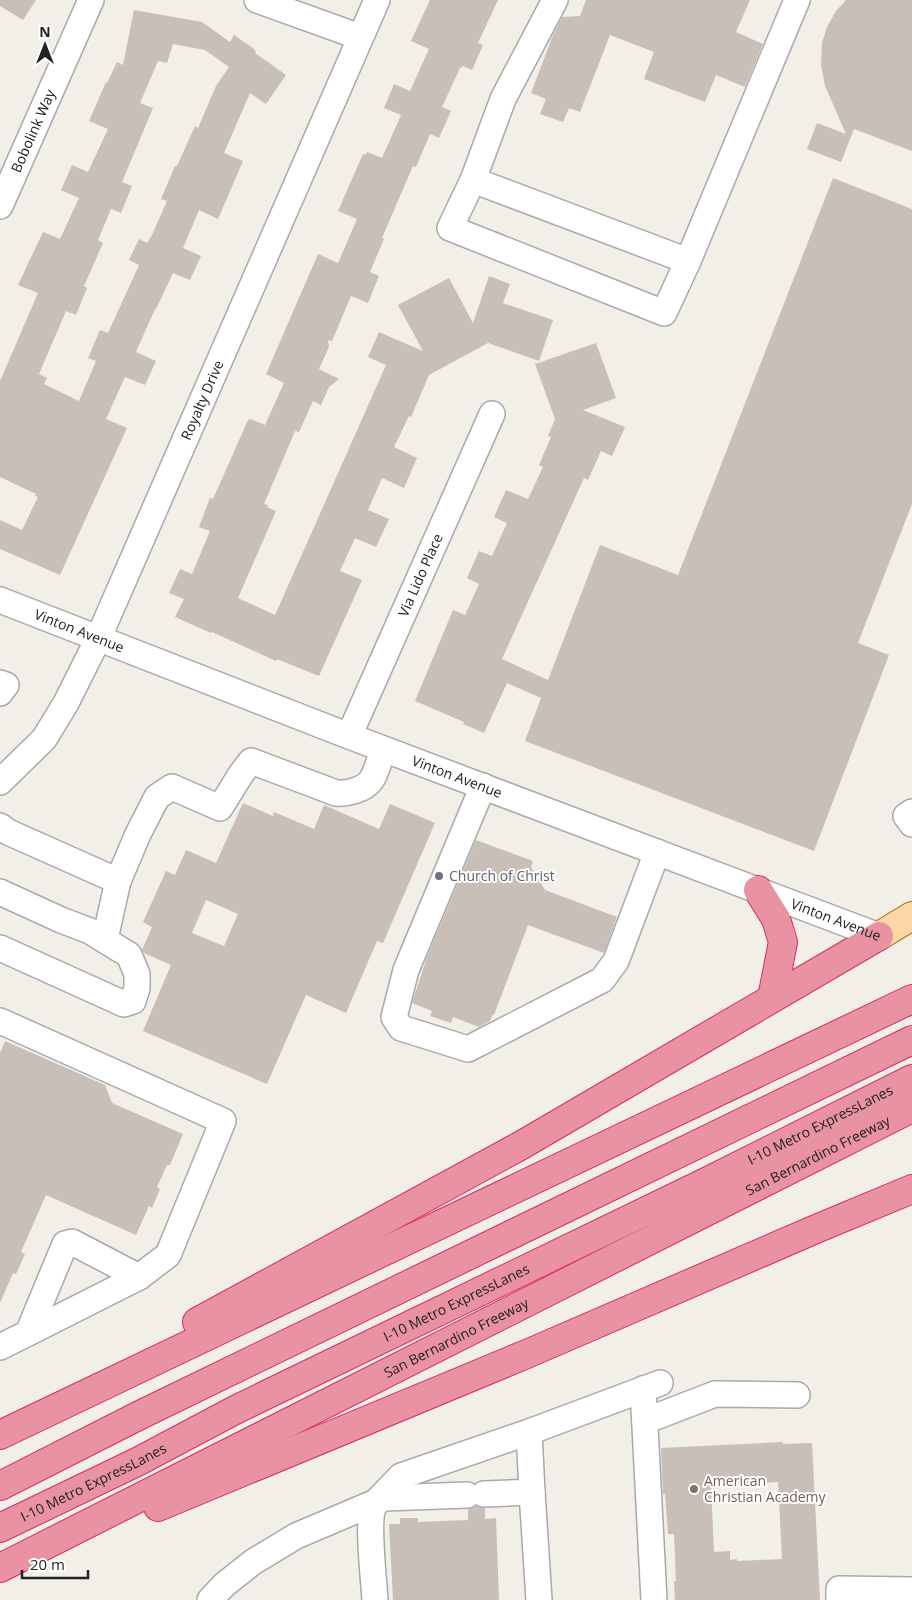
<svg xmlns="http://www.w3.org/2000/svg" width="912" height="1600" viewBox="0 0 912 1600" font-family="'Open Sans',sans-serif">
  <style>
    .building { fill: #c7bfb8; fill-rule: evenodd }
    .lines { fill: none; stroke-linecap: round; stroke-linejoin: round }
    .minor-casing { stroke: #a9a9a9; stroke-width: 28 }
    .major-casing { stroke: #a06b00; stroke-width: 30 }
    .highway-casing { stroke: #dc2a67; stroke-width: 30 }
    .minor { stroke: #fff; stroke-width: 25 }
    .major { stroke: #fcd6a4; stroke-width: 28 }
    .highway { stroke: #e892a2; stroke-width: 28 }
    .worship-dot { fill: #6b7280; stroke: #fff; stroke-width: 2 }
    .education-dot { fill: #8d6e63; stroke: #fff; stroke-width: 2 }
    .labels { text-anchor: middle; stroke-width: 4; stroke-linejoin: round; paint-order: stroke }
    .street-label { font-size: 14px; fill: #222; stroke: #fff }
    .worship-label { font-size: 14px; fill: #5b616d; stroke: #fff; text-anchor: start }
    .education-label { font-size: 14px; fill: #785e54; stroke: #fff; text-anchor: start }
  </style>
  <rect width="100%" height="100%" fill="#f2efe9"/>
  <path class="building" d="M0 0H36L23 20 0 6Z
    M430 0H498L478 43 483 45 472 70 463 66 461 68H460L442 107 451 111 439 138 430 134 416 167 413 166 382 238 384 239 370 272 379 276 368 303 351 296 332 341 328 340 329 347 319 369 339 379 329 387 321 405 313 401 299 432 295 431 264 504 268 505 267 507 276 511 238 598 275 615 386 365 368 357 379 332 423 351 398 305 449 278 473 323 489 276 510 284 503 303 553 320 539 361 488 343 429 375 411 417 409 416 394 447 417 458 404 488 382 478 368 510 389 519 376 547 355 538 340 571 362 580 319 676 277 659 276 661 212 632 211 633 175 617 184 599 169 593 180 569 192 574 210 531 199 527 210 498 213 499 248 420 250 419 265 425 284 383 266 374 318 254 338 263 357 219 338 211 363 154 365 155 367 152 382 158 401 115 384 108 394 84 410 91 429 49 411 41Z
    M586 0H750L736 32 763 44 745 87 716 75 705 102 644 79 654 52 610 35 580 112 569 108 563 122 540 114 546 99 531 93 553 35 562 17 580 16Z
    M846 0H912V151L854 129 841 162 807 149 817 123 846 134 825 86 821 65 822 43 827 27 836 11Z
    M134 10 202 22 230 42 234 35 253 48 256 52 255 53 286 75 266 104 250 93 224 153 243 161 218 219 199 210 183 248 201 256 190 280 173 273 156 309H155L136 352 156 361 145 385 125 377 106 419 127 428 60 575 0 549V520L22 530 38 497 35 496 36 494 0 477V381L38 293 18 285 43 232 60 239 79 198 61 190 72 165 88 172 108 129 89 121 106 82 107 83 117 62 123 65ZM173 44 205 50 229 67 216 86 198 128 195 126 177 166H175L161 199 167 201 152 235 147 243 139 239 129 260 139 265 108 333 100 330 88 358 96 361 79 401 44 384 47 378 39 374 66 311 76 315 87 288 84 286 103 243 98 240 111 209 121 213 132 186 122 182 153 108 140 103 158 61 167 63Z
    M833 178 912 209V504L858 643 889 655 814 851 525 741 541 698 507 683 484 733 463 724 464 722 415 701 453 610 465 615 479 584 467 578 479 551 492 556 507 523 494 517 506 490 528 499 543 467 539 465 551 437 548 436 555 419 535 364 596 343 616 398 583 410 625 427 612 456 601 451 588 480 584 478 502 659 548 680 600 545 678 575Z
    M243 803 273 816 274 812 314 829 324 805 379 829 390 804 435 823 383 943 377 941 346 1013 306 995 267 1084 143 1031 171 965 144 953 142 950 152 927 143 922 166 871 175 875 186 850 216 863ZM206 900 238 914 224 946 192 933Z
    M476 840 533 861 531 867 545 890 617 917 604 953 528 925 494 1015 493 1014 490 1021 479 1027 453 1017 451 1023 430 1016 432 1011 412 1003 427 957Z
    M5 1041 105 1085 112 1103 183 1134 170 1165H167L157 1187 160 1189 152 1208 149 1206 136 1235 46 1195 21 1252 25 1254 16 1274 13 1273 0 1303V1053Z
    M783 1442V1444L812 1443 820 1600H675L674 1581H676L674 1534H668L665 1494H663L661 1448ZM778 1482 782 1559 737 1561V1559L730 1560V1551L714 1552 711 1486Z
    M476 1506 485 1508V1519L496 1518 499 1600H393L389 1524H400V1518H418V1522L468 1520V1509Z"/>
  <g class="lines">
    <g class="minor-casing">
      <g id="minor">
        <path d="M257 0 360 37"/>
        <path d="M555 0 503 99 473 180 450 228 664 313 688 261 797 0"/>
        <path d="M473 180 688 261"/>
        <path id="s1" d="M0 206 91 0"/>
        <path id="s2" d="M0 600 349 736 879 936"/>
        <path d="M0 683 6 685 0 693"/>
        <path id="s3" d="M349 736 492 414"/>
        <path id="s4" d="M0 782 44 739 66 703 98 639 377 0"/>
        <path d="M483 786 406 970 394 1017 401 1028 468 1049 602 980 616 961 657 852"/>
        <path d="M912 812 906 816 912 824"/>
        <path d="M0 826 8 832 118 881 138 834 157 797 172 787 220 808 241 774 251 761 336 793C347 794 365 790 372 779 377 771 380 758 383 749"/>
        <path d="M0 892 61 920 90 931 129 955 137 974V988L133 1001 124 1004 0 948"/>
        <path d="M105 939 118 881"/>
        <path d="M0 1021 223 1121 168 1255 139 1277 72 1242 65 1244 28 1333 0 1347"/>
        <path d="M28 1333 139 1277"/>
        <path d="M643 1389 654 1600"/>
        <path d="M645 1421 715 1394 797 1395"/>
        <path d="M532 1492 539 1600"/>
        <path d="M484 1494 532 1492 529 1432 660 1383"/>
        <path d="M210 1600 224 1585 253 1562 296 1536 376 1502 401 1476 529 1432"/>
        <path d="M375 1600C374 1581 367 1523 373 1508 375 1502 379 1501 384 1498L467 1495"/>
        <path d="M839 1600V1589L912 1590"/>
      </g>
    </g>
    <g class="major-casing">
      <path id="major" d="M879 936 912 916"/>
    </g>
    <g class="highway-casing">
      <g id="highway">
        <path d="M758 890 776 919 783 942 772 998"/>
        <path d="M197 1322 520 1146 879 936"/>
        <path d="M0 1435 912 999"/>
        <path d="M0 1486 140 1415 912 1040"/>
        <path d="M158 1507 529 1353 816 1229 912 1189"/>
        <path id="s5" d="M0 1528 139 1461 237 1409 706 1182 912 1079"/>
        <path id="s6" d="M0 1568 912 1108"/>
      </g>
    </g>
    <use href="#minor" class="minor"/>
    <use href="#major" class="major"/>
    <use href="#highway" class="highway"/>
  </g>
  <circle class="worship-dot" cx="439" cy="876" r="5"/>
  <circle class="education-dot" cx="694" cy="1489" r="5"/>
  <g class="labels">
    <g class="street-label">
      <text dy="5" stroke="none"><textPath href="#s1" startOffset="82">Bobolink Way</textPath></text>
      <text dy="5" stroke="none"><textPath href="#s4" startOffset="436">Royalty Drive</textPath></text>
      <text dy="5" stroke="none"><textPath href="#s3" startOffset="176">Via Lido Place</textPath></text>
      <text dy="5" stroke="none"><textPath href="#s2" startOffset="85">Vinton Avenue</textPath></text>
      <text dy="5" stroke="none"><textPath href="#s2" startOffset="490">Vinton Avenue</textPath></text>
      <text dy="5" stroke="none"><textPath href="#s2" startOffset="895">Vinton Avenue</textPath></text>
      <text dy="5" stroke="none"><textPath href="#s5" startOffset="914">I-10 Metro ExpressLanes</textPath></text>
      <text dy="5" stroke="none"><textPath href="#s6" startOffset="916">San Bernardino Freeway</textPath></text>
      <text dy="5" stroke="none"><textPath href="#s5" startOffset="509">I-10 Metro ExpressLanes</textPath></text>
      <text dy="5" stroke="none"><textPath href="#s6" startOffset="511">San Bernardino Freeway</textPath></text>
      <text dy="5" stroke="none"><textPath href="#s5" startOffset="104">I-10 Metro ExpressLanes</textPath></text>
    </g>
    <g class="worship-label">
      <text x="449" y="881">Church of Christ</text>
    </g>
    <g class="education-label">
      <text x="704" y="1486">American<tspan x="704" dy="16">Christian Academy</tspan></text>
    </g>
  </g>
  <g transform="translate(45 45)" stroke="#ffffff" stroke-width="4" paint-order="stroke">
  <path d="M0-4L9 19L0 12L-9 19Z" fill="#222222"/>
  <text y="-8" font-size="14" font-weight="bold" text-anchor="middle" fill="#222222">N</text>
  </g>
  <path d="M22 1570v8h66v-8" fill="none" stroke="#222222" stroke-width="2.5"/>
  <text x="30" y="1570" font-size="15" fill="#222222" stroke="#ffffff" stroke-width="4" paint-order="stroke">20 m</text>
</svg>
